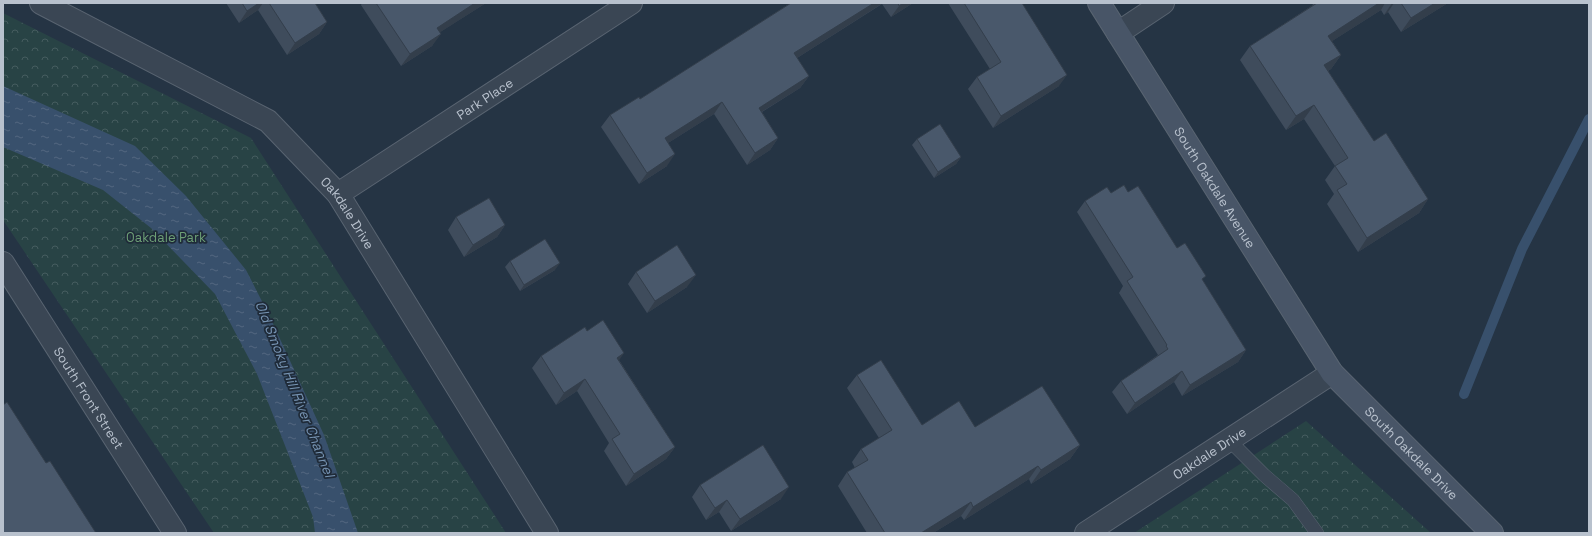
<svg xmlns="http://www.w3.org/2000/svg" width="1592" height="536" viewBox="0 0 1592 536" font-family="'Space Grotesk',sans-serif">
  <style>
    .park { fill: url(#park-crowns) }
    .water { fill: url(#water-ripples) }
    .lines { fill: none; stroke-linecap: round; stroke-linejoin: round }
    .stream { stroke: #38506c; stroke-width: 10 }
    .lane-casing { stroke: #596471; stroke-width: 14 }
    .street-casing { stroke: #596471; stroke-width: 24 }
    .secondary-casing { stroke: #596471; stroke-width: 24 }
    .lane { stroke: #3a4654; stroke-width: 13 }
    .street { stroke: #3a4654; stroke-width: 22 }
    .secondary { stroke: #485567; stroke-width: 22 }
    .wall { fill: #3f4c5c }
    .shaded-wall { fill: #333e4b }
    .building { fill: #49586b; stroke: #333e4b }
    .labels { text-anchor: middle; stroke-width: 3.5; stroke-linejoin: round; paint-order: stroke }
    .street-label { font-size: 13px; fill: #b8c1cd; stroke: #1f2b39 }
    .park-label { font-size: 13px; fill: #6d9f76; stroke: #1f2b39 }
    .water-label { font-size: 14px; font-style: italic; fill: #7693b2; stroke: #1f2b39 }
  </style>
  <defs>
    <pattern id="park-crowns" width="20" height="18" patternUnits="userSpaceOnUse"><rect width="20" height="18" fill="#284345"/><path d="M2 6a3 3 0 1 1 6 0M12 15a3 3 0 1 1 6 0" fill="none" stroke="#455c5f"/></pattern>
    <pattern id="water-ripples" width="26" height="14" patternUnits="userSpaceOnUse"><rect width="26" height="14" fill="#38506c"/><path d="M2 4q2-2 4 0t4 0M15 11q2-2 4 0t4 0" fill="none" stroke="#536780"/></pattern>
  </defs>
  <rect width="100%" height="100%" fill="#253444"/>
  <path class="park" d="M3 13 251 138 506 533H214L3 220Z
    M1306 421 1431 533H1134Z"/>
  <path class="water" d="M3 86 135 146 186 196 246 270 269 315 324 435 358 533H315L313 517 257 374 215 294 151 228 103 190 3 147Z"/>
  <g class="lines">
    <path class="stream" d="M1464 394 1522 249 1589 119"/>
    <g class="lane-casing">
      <path id="lane" d="M1229 440 1264 475 1293 500 1317 533"/>
    </g>
    <g class="street-casing">
      <g id="street">
        <path id="s1" d="M41 3 268 121 338 194 547 533"/>
        <path d="M1118 33 1163 3"/>
        <path id="s2" d="M338 194 631 3"/>
        <path id="s3" d="M3 263 175 533"/>
        <path id="s4" d="M1086 533 1332 373"/>
      </g>
    </g>
    <g class="secondary-casing">
      <g id="secondary">
        <path id="s5" d="M1099 3 1332 373 1492 533"/>
      </g>
    </g>
    <use href="#lane" class="lane"/>
    <use href="#street" class="street"/>
    <use href="#secondary" class="secondary"/>
  </g>
  <path class="wall" d="M226 3H315L327 22 319 34 287 55 258 10 239 23Z
    M362 3H486L440 32 432 46 401 66 361 5Z
    M790 3H913L891 17 882 4 797 58 809 76 800 88 762 112 778 138 770 150 747 165 714 114 668 143 667 166 639 184 601 127 610 115 640 99 789 4Z
    M948 3H1022L1059 86 993 128 968 89 977 77 990 69Z
    M1312 3H1448L1401 32 1388 12 1384 15 1381 10 1332 41 1341 55 1331 69 1328 71 1374 141 1428 199 1419 213 1358 252 1327 204 1334 194 1325 180 1335 166 1304 119 1286 130 1240 60 1250 46 1313 5Z
    M917 139 961 157 956 164 934 178 912 145Z
    M1128 192 1177 248 1203 281 1246 350 1238 362 1182 396 1174 382 1127 414 1112 392 1121 381 1158 355 1119 293 1123 286 1077 212 1085 201 1111 193Z
    M456 217 505 225 497 237 464 257 448 230Z
    M510 261 555 270 520 291 505 267Z
    M636 272 687 287 647 313 628 284Z
    M541 356 619 360 675 447 666 459 626 486 604 451 609 443 577 391 556 405 532 368Z
    M857 375 922 425 975 427 1080 445 1070 459 1031 484 1029 479 964 520 961 516 933 533H867L838 486 847 472 855 468 852 462 861 449 879 438 847 388Z
    M700 485 781 499 731 531 719 512 706 520 692 497Z"/>
  <path class="shaded-wall" d="M259 3H263L258 10 239 23 247 11Z
    M475 3H486L428 40 437 28Z
    M874 3H883L786 65 794 53Z
    M903 3H913L891 17 899 6Z
    M1379 3H1385L1381 10 1318 50 1328 36Z
    M1392 3H1394L1388 12 1384 15Z
    M1435 3H1448L1401 32 1411 18Z
    M327 22 319 34 287 55 295 43Z
    M441 34 432 46 401 66 410 54Z
    M1341 55 1331 69 1314 79 1324 65Z
    M1067 75 1059 86 993 128 1001 116Z
    M809 76 800 88 750 119 759 108Z
    M722 102 714 114 657 150 665 138Z
    M1314 105 1304 119 1286 130 1296 116Z
    M778 138 770 150 747 165 755 153Z
    M675 154 667 166 639 184 647 173Z
    M961 157 956 164 934 178 938 172Z
    M1428 199 1419 213 1358 252 1367 238Z
    M505 225 497 237 464 257 473 245Z
    M560 263 555 270 520 291 524 285Z
    M696 275 687 287 647 313 655 301Z
    M1246 350 1238 362 1182 396 1190 385Z
    M624 353 616 365 617 358Z
    M1182 371 1174 382 1127 414 1135 403Z
    M585 379 577 391 556 405 564 393Z
    M1080 445 1070 459 1031 484 1041 470Z
    M675 447 666 459 626 486 634 474Z
    M1038 466 1029 479 964 520 973 507Z
    M789 487 781 499 731 531 740 519Z
    M727 500 719 512 706 520 715 508Z
    M971 502 961 516 933 533H921Z"/>
  <path class="building" d="M242 3H259L247 11Z
    M269 3H315L327 22 295 43Z
    M376 3H475L437 28 441 34 410 54Z
    M791 3H874L794 53 809 76 759 108 778 138 755 153 722 102 665 138 675 154 647 173 610 115 639 97 640 99Z
    M898 3H903L899 6Z
    M964 3H1022L1067 75 1001 116 977 77 1001 62Z
    M1317 3H1379L1328 36 1341 55 1324 65 1374 141 1386 133 1428 199 1367 238 1337 190 1347 184 1335 166 1348 158 1314 105 1296 116 1250 46Z
    M1401 3H1435L1411 18Z
    M940 124 961 157 938 172 917 139Z
    M1124 185 1128 192 1138 186 1177 248 1185 243 1206 276 1202 279 1246 350 1190 385 1182 371 1135 403 1121 381 1168 349 1166 346 1167 345 1127 281 1133 277 1085 201 1107 187 1111 193Z
    M489 198 505 225 473 245 456 217Z
    M545 239 560 263 524 285 510 261Z
    M677 245 696 275 655 301 636 272Z
    M603 320 624 353 617 358 675 447 634 474 612 439 620 434 585 379 564 393 541 356 585 327 587 331Z
    M881 360 922 425 959 401 975 427 1042 386 1080 445 1041 470 1038 466 973 507 971 502 921 533H885L847 472 868 460 861 449 892 430 857 375Z
    M7 402 46 463 50 461 96 533H3V405Z
    M763 445 789 487 740 519 727 500 715 508 700 485Z"/>
  <g class="labels">
    <g class="street-label">
      <text dy="5" stroke="none"><textPath href="#s2" startOffset="175">Park Place</textPath></text>
      <text dy="5" stroke="none"><textPath href="#s5" startOffset="218">South Oakdale Avenue</textPath></text>
      <text dy="5" stroke="none"><textPath href="#s1" startOffset="378">Oakdale Drive</textPath></text>
      <text dy="5" stroke="none"><textPath href="#s3" startOffset="160">South Front Street</textPath></text>
      <text dy="5" stroke="none"><textPath href="#s4" startOffset="147">Oakdale Drive</textPath></text>
      <text dy="5" stroke="none"><textPath href="#s5" startOffset="550">South Oakdale Drive</textPath></text>
    </g>
    <g class="park-label">
      <text x="166" y="242">Oakdale Park</text>
    </g>
    <g class="water-label">
      <text transform="translate(295 389) rotate(68)" y="5">Old Smoky Hill River Channel</text>
    </g>
  </g>
  <rect width="1592" height="536" fill="none" stroke="#b8c1cd" stroke-width="8"/>
</svg>
